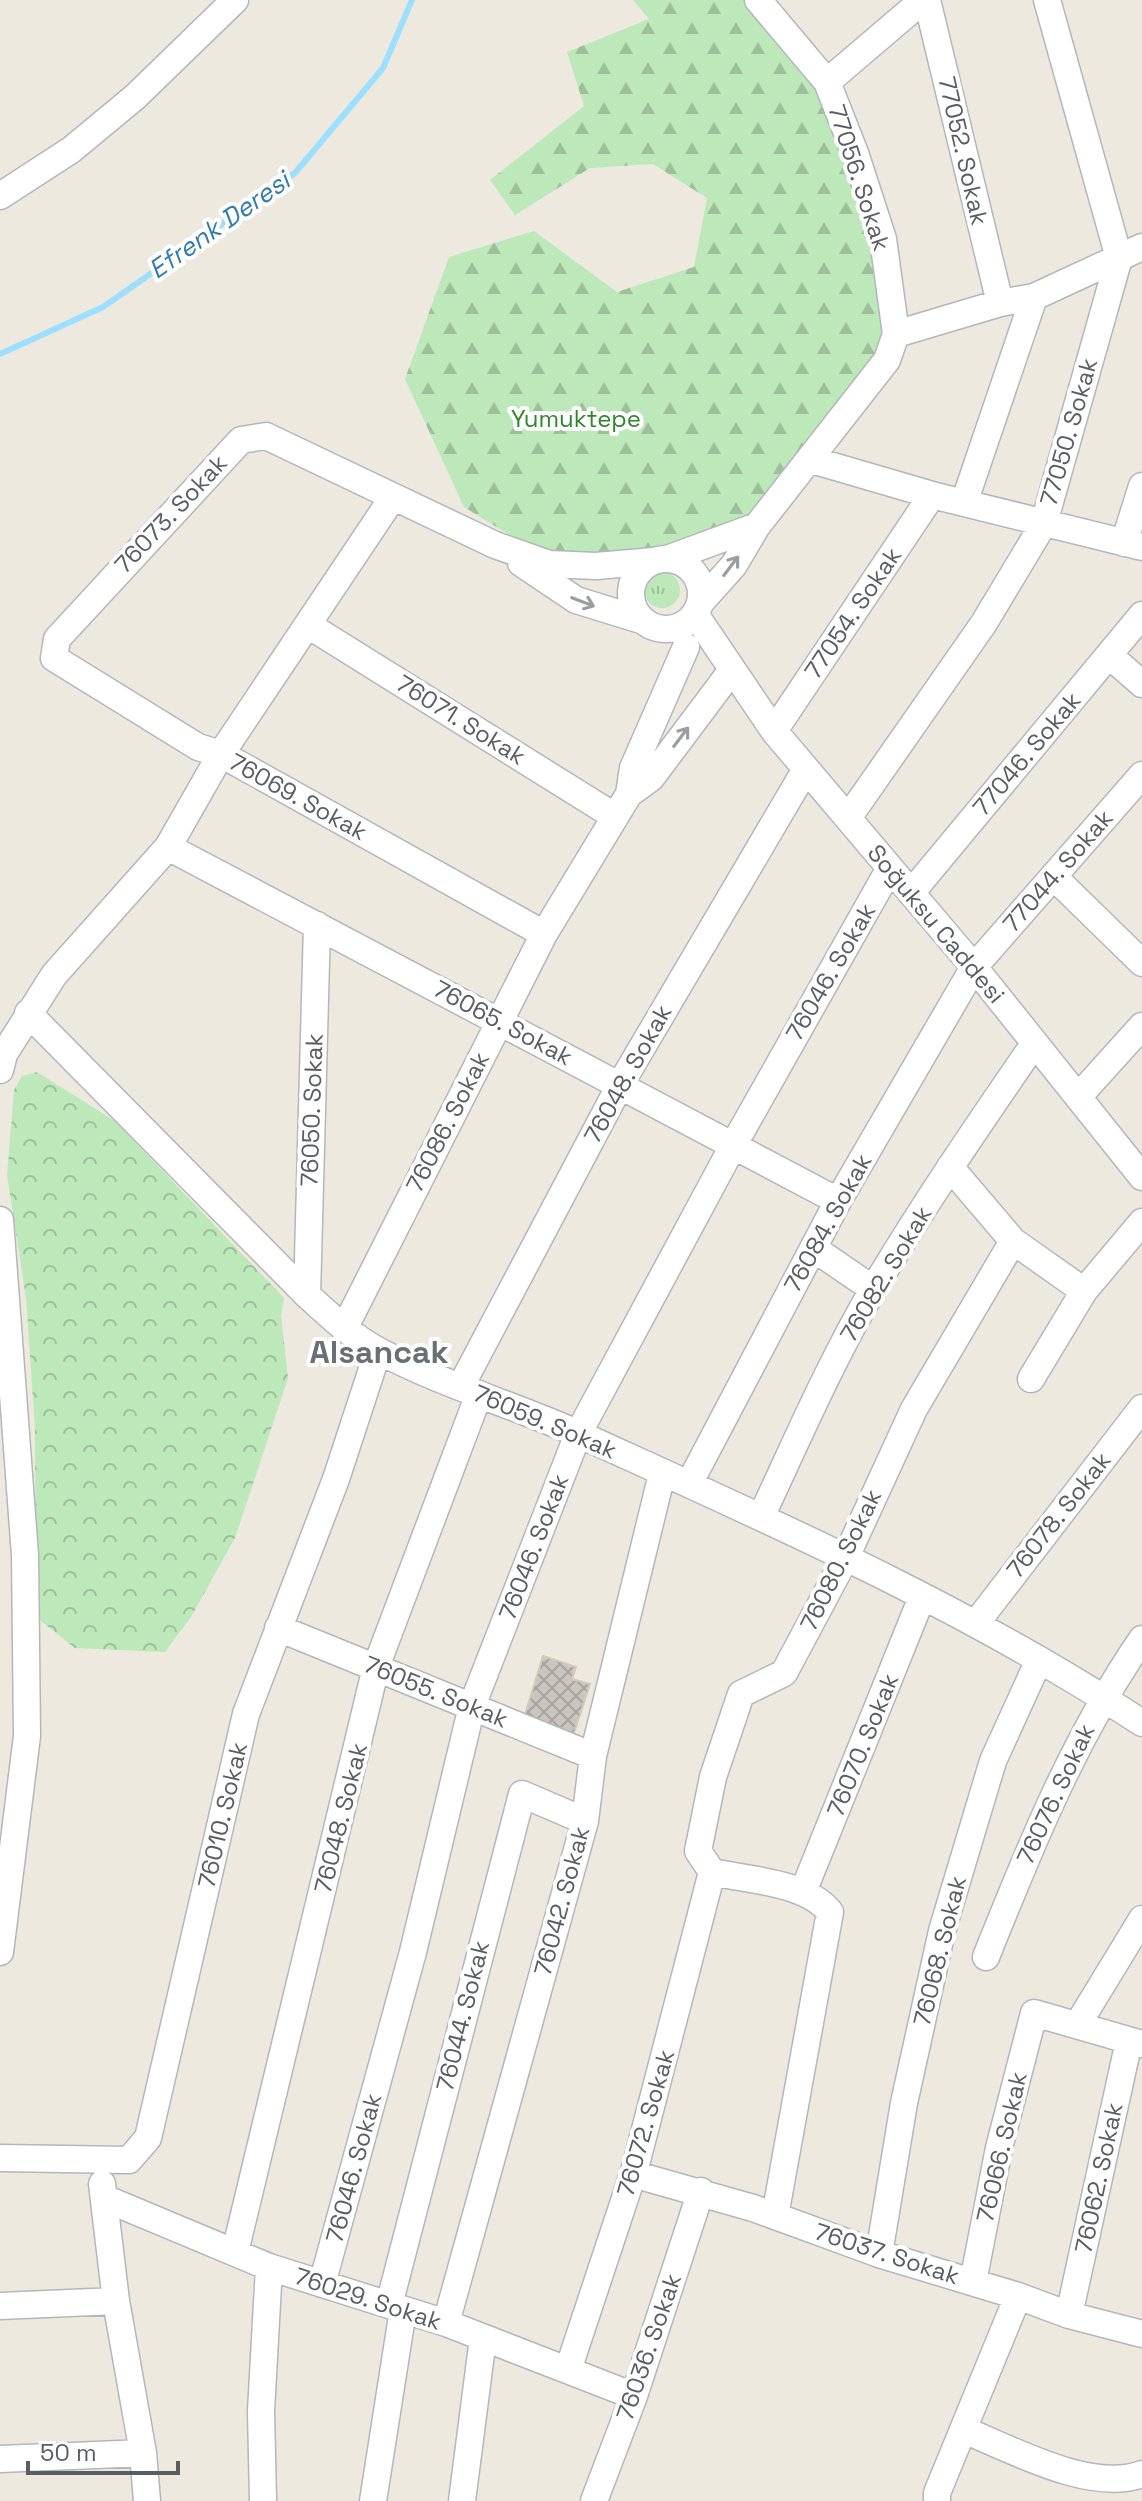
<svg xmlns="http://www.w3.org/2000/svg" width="1142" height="2501" viewBox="0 0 1142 2501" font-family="'Space Grotesk',sans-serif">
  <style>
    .grass { fill: url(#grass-tufts) }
    .forest { fill: url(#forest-firs) }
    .park { fill: url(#park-crowns) }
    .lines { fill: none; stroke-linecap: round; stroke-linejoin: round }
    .stream { stroke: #9edeff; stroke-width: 6 }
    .building { fill: url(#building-cross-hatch); stroke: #d2cabd; stroke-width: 2 }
    .minor-casing { stroke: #b3b7bc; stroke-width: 29 }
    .minor { stroke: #fff; stroke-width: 26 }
    .oneway { stroke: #9b9ea1 }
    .labels { text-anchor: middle; stroke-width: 8; stroke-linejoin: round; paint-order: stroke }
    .street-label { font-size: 24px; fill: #595e62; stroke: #fff }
    .park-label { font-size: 24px; fill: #30862d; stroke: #fff }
    .water-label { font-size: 26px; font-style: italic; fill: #307bb1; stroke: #fff }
    .district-label { font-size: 32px; font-weight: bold; fill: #697074; stroke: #fff }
  </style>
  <defs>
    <pattern id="grass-tufts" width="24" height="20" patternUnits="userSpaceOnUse" patternTransform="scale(2)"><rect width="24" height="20" fill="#bde8b9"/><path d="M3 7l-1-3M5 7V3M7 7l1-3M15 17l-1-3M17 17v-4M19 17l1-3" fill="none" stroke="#9dbf9a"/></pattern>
    <pattern id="forest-firs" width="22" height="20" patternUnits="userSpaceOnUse" patternTransform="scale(2)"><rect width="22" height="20" fill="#bde8b9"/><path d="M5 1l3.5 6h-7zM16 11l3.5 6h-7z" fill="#9dbf9a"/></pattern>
    <pattern id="park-crowns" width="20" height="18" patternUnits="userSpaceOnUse" patternTransform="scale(2)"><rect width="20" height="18" fill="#bde8b9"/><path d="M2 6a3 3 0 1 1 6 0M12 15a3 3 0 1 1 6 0" fill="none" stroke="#9dbf9a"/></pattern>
    <pattern id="building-cross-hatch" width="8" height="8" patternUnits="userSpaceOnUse" patternTransform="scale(2)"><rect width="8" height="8" fill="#cac5bf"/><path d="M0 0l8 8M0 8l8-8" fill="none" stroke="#a7a39f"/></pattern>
  </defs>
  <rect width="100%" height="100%" fill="#ede9df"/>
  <path class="grass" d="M644 590a18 18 0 1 1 36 0a18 18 0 1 1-36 0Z"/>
  <path class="forest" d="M633 0H744C765 24 789 48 808 74 847 131 893 282 881 349L765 505 741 524 644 557 539 553 464 507 405 379 449 257 534 231 617 292 694 267 707 198 653 164 590 168 515 215 490 180 584 106 567 52 649 19Z"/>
  <path class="park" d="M37 1072 115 1121 284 1298 281 1315 288 1378 235 1538 191 1617 165 1652 75 1648 36 1617 35 1428 26 1298 7 1175 14 1090 22 1076Z"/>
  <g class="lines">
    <path class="stream" d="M0 354 103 307 295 173 383 68 412 0"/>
  </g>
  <path class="building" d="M543 1656 576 1667 572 1679 590 1684 573 1736 523 1721Z"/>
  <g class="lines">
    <g class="minor-casing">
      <path id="minor" d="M927 0 1000 303
        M827 82 923 0
        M0 196 71 150 135 97 235 0
        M896 334 1000 303 1034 297 1142 247
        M812 460 932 495 1142 547
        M964 503 1034 297
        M1124 543 1142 486
        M667 559 757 526
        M631 594a35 35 0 1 1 70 0a35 35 0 1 1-70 0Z
        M521 563 576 600 644 621
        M700 603 734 565 757 526 887 360 896 334 883 239 855 153 827 82 758 0
        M695 614 774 731 974 967 1142 1177
        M308 625 614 816
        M1110 656 1142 684
        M774 731 932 495
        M629 794 633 768 686 647
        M848 818 984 623 1044 523 1119 258 1047 0
        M168 847 838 1201
        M1055 878 1142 963
        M911 893 1142 615
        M544 934 221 754 198 747 54 658 57 639 241 440 266 436 495 545 549 564 596 566 654 561
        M28 1013 307 1295C330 1316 352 1337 379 1351 443 1385 515 1405 581 1435 772 1522 966 1607 1142 1723
        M0 1070 4 1054 54 975 168 847 221 754 393 497
        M1078 1097 1142 1026
        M950 1167 1013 1241 1084 1291
        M0 1220 25 1555 27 1736 0 1952
        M813 1248 873 1289
        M307 1295 317 925
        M344 1329 544 934 629 794 651 778 732 670
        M1031 1379 1084 1291 1142 1222
        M461 1386 620 1085 806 769
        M689 1484 838 1201 974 967 1142 775
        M761 1517C797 1440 831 1361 874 1288 924 1204 979 1124 1034 1044
        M977 1622 1142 1408
        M278 1628 593 1756
        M712 1872 698 1851 713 1777 741 1694 784 1673 846 1557 914 1409 1013 1241
        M712 1872C748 1880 806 1882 830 1912L775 2216
        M803 1892 922 1597
        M986 1957C1030 1847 1074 1738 1142 1639
        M1078 2024 1142 1919
        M0 2158 129 2160 148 2138 246 1714 336 1479 378 1351
        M633 2174 753 2208 879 2254 1018 2296 1069 2315 1142 2334
        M102 2184 116 2301 143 2453 147 2501
        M104 2198 269 2267 446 2323 634 2396
        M235 2252 376 1667 479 1394
        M879 2254 904 2103 942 1931 993 1761 1039 1660
        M973 2282 999 2148 1034 2013 1142 2044
        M322 2284 413 1952 472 1706 578 1434 734 1144 890 868
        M389 2305 522 1794 585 1821
        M0 2306 116 2301
        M1069 2315 1129 2041
        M446 2323 585 1821 593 1756 662 1474
        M568 2370 635 2168 712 1872
        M964 2430C1013 2450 1091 2493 1142 2474
        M0 2459 143 2453
        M263 2501 261 2411 269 2267
        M373 2501 403 2310
        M462 2501 483 2338
        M594 2501 634 2396 701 2191
        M937 2501V2493L1018 2296"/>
    </g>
    <use href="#minor" class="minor"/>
  </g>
  <defs><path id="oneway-shaft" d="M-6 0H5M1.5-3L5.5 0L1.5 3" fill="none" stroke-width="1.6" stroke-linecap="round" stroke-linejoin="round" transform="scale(2)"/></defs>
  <g class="oneway">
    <use href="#oneway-shaft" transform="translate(731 566) rotate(-53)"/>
    <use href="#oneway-shaft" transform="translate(583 602) rotate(21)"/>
    <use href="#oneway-shaft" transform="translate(681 737) rotate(-53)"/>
  </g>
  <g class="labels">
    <g class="street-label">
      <text transform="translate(963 151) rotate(77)" y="8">77052. Sokak</text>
      <text transform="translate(859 178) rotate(72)" y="8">77056. Sokak</text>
      <text transform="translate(1069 432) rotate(-74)" y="8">77050. Sokak</text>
      <text transform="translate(171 514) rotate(-47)" y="8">76073. Sokak</text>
      <text transform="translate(853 613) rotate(-56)" y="8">77054. Sokak</text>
      <text transform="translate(461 720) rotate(32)" y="8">76071. Sokak</text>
      <text transform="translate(1027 754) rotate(-50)" y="8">77046. Sokak</text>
      <text transform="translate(298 797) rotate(29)" y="8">76069. Sokak</text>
      <text transform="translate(1058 871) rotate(-49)" y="8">77044. Sokak</text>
      <text transform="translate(936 924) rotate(50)" y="8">Soğuksu Caddesi</text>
      <text transform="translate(831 972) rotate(-60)" y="8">76046. Sokak</text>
      <text transform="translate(503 1023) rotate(28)" y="8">76065. Sokak</text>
      <text transform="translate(628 1074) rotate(-61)" y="8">76048. Sokak</text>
      <text transform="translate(312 1110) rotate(-88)" y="8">76050. Sokak</text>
      <text transform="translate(448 1122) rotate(-63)" y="8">76086. Sokak</text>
      <text transform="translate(828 1223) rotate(-61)" y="8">76084. Sokak</text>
      <text transform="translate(886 1274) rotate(-59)" y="8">76082. Sokak</text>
      <text transform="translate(545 1422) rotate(23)" y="8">76059. Sokak</text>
      <text transform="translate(1059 1515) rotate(-52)" y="8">76078. Sokak</text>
      <text transform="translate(534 1547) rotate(-69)" y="8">76046. Sokak</text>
      <text transform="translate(841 1560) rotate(-64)" y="8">76080. Sokak</text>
      <text transform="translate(436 1692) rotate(22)" y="8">76055. Sokak</text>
      <text transform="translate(863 1745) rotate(-68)" y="8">76070. Sokak</text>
      <text transform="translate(1056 1794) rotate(-65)" y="8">76076. Sokak</text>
      <text transform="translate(223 1815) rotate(-77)" y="8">76010. Sokak</text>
      <text transform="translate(341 1818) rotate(-76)" y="8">76048. Sokak</text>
      <text transform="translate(562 1901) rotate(-75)" y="8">76042. Sokak</text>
      <text transform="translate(940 1951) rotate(-76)" y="8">76068. Sokak</text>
      <text transform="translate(463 2016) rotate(-76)" y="8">76044. Sokak</text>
      <text transform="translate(646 2123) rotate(-74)" y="8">76072. Sokak</text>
      <text transform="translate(1002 2147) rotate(-77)" y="8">76066. Sokak</text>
      <text transform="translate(354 2168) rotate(-75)" y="8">76046. Sokak</text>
      <text transform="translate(1099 2178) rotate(-78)" y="8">76062. Sokak</text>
      <text transform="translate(887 2254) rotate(18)" y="8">76037. Sokak</text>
      <text transform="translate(368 2299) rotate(18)" y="8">76029. Sokak</text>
      <text transform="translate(649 2347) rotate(-71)" y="8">76036. Sokak</text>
    </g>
    <g class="park-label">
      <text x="576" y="427">Yumuktepe</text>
    </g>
    <g class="water-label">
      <text transform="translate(219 225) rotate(-35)" y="9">Efrenk Deresi</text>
    </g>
    <g class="district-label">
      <text x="379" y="1363">Alsancak</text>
    </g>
  </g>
  <path d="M28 2461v12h150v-12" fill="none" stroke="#595e62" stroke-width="4"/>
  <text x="40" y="2461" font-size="24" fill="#595e62" stroke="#ffffff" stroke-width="6" paint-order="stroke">50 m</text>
</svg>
